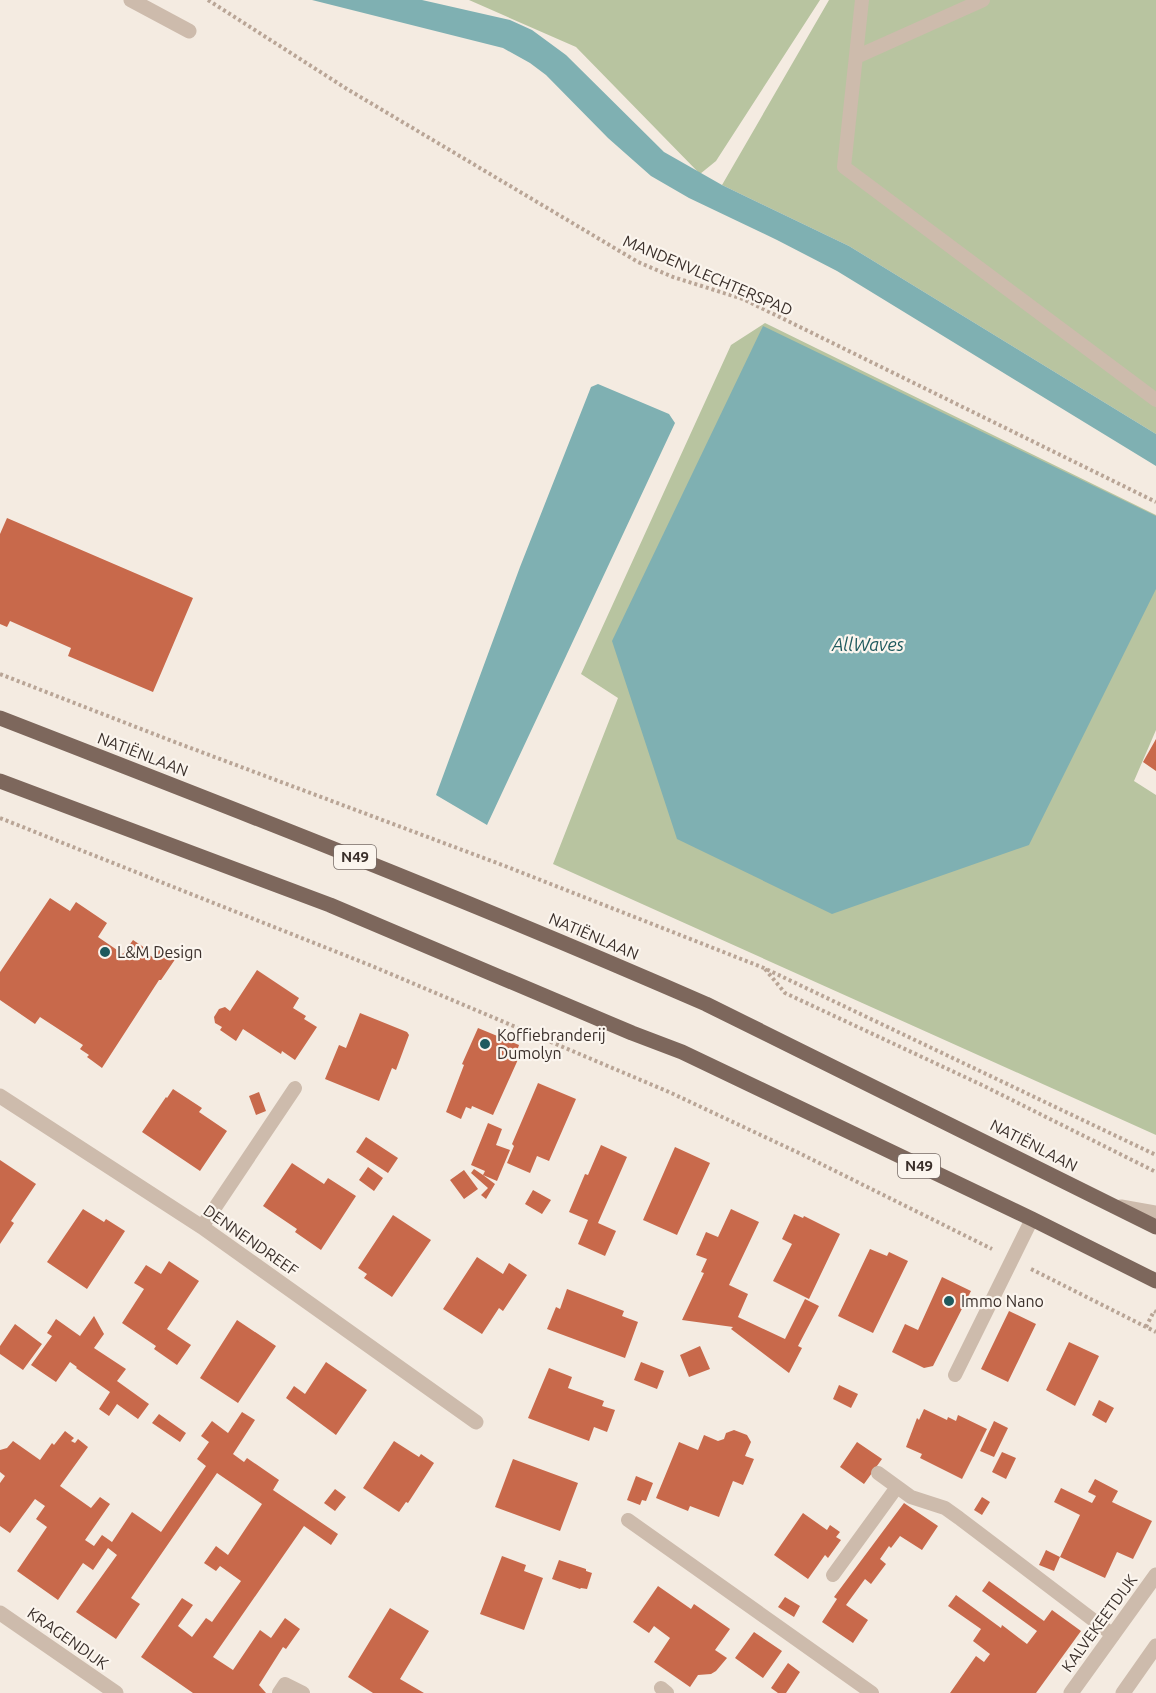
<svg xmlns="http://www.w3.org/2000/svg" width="1156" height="1693" viewBox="0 0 1156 1693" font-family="Ubuntu,sans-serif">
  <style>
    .green { fill: #b8c4a0 }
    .water { fill: #7fb0b2 }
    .building { fill: #c8694b }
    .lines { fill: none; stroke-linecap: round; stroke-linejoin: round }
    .path { stroke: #b9a596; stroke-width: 4; stroke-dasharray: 3 3; stroke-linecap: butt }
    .service { stroke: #cdbbac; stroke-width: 14 }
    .minor { stroke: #cdbbac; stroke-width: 15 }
    .tertiary { stroke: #cdbbac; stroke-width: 15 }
    .primary { stroke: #7d675c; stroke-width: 15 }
    .poi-dot { fill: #1f5a5e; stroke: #fbf5ee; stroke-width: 2 }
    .labels { text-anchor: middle; stroke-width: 4.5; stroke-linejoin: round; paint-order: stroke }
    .shield { fill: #fbf5ee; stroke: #756b66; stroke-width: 1.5 }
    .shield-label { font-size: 15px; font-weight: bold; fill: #3b302b }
    .street-label { font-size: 16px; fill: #3b302b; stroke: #fbf5ee }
    .poi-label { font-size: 16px; fill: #3b302b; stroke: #fbf5ee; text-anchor: start }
    .water-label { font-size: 18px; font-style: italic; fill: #1f5a5e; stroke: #fbf5ee }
  </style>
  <rect width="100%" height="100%" fill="#f4ebe1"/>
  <path class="green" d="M469 0H820L716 161 700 174 576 47Z
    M829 0H1156V434L849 246 722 185Z
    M765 323 1156 515V730L1134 781 1156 795V1135L553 864 618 698 581 674 731 345Z"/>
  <path class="water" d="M312 0H422L510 20 532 30 566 55 664 152 722 185 849 246 1156 434V466L837 271 777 240 689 198 651 176 608 138 546 75 530 63 503 48Z
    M763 326 1156 516V589L1029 845 832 914 677 839 612 641Z
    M598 384 669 414 675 423 487 825 436 795 520 567 591 387Z"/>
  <path class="building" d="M7 518 193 598 153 692 68 656 71 648 10 621 7 627 0 624V534Z
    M1156 739V771L1143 762Z
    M50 898 70 911 76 902 107 923 98 937 123 954 133 940 148 950 146 953 154 958 161 947 176 958 161 980H159L102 1068 87 1057 89 1055 80 1049 83 1045 40 1017 35 1024 0 1000V972Z
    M257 970 299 998 293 1008 306 1016 304 1019 317 1027 295 1060 282 1051 281 1054 243 1029 236 1041 220 1030 222 1027 215 1023 214 1017 219 1009 225 1007 230 1011Z
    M360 1013 407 1032 409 1035 396 1070 392 1068 379 1101 325 1079 339 1045 346 1048Z
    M478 1028 519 1045 516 1054 520 1055 493 1115 472 1106 471 1109 466 1107 461 1119 446 1112 464 1065 462 1064Z
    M538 1083 576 1099 549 1161 537 1156 530 1173 507 1163 514 1146 512 1144Z
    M173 1089 202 1108 199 1112 227 1131 200 1171 142 1132 166 1097 167 1098Z
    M259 1092 266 1111 256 1115 249 1096Z
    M488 1123 502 1129 496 1145 510 1150 497 1181 483 1175 495 1184 486 1199 481 1195 488 1188 471 1173 474 1169 483 1175 485 1171 471 1165Z
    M366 1137 398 1158 388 1173 356 1152Z
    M601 1145 627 1157 598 1223 616 1231 605 1256 578 1244 588 1220 569 1212 585 1174 588 1175Z
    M675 1147 710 1163 677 1235 643 1220Z
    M0 1160 36 1184 11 1221 14 1223 0 1244Z
    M292 1163 324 1184 328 1178 356 1196 321 1250 295 1232 297 1229 263 1206Z
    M368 1167 383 1178 374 1191 359 1180Z
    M464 1170 478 1189 464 1199 450 1180Z
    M533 1190 551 1200 542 1214 525 1204Z
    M83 1209 104 1222 106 1219 125 1231 87 1289 47 1262Z
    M731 1209 759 1222 729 1285 748 1294 738 1317 785 1339 805 1299 819 1306 798 1346 802 1348 789 1373 731 1329 733 1327 682 1320 704 1273 701 1272 707 1259 696 1255 706 1232 718 1237Z
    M794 1214 803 1218 804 1216 840 1234 809 1299 773 1281 792 1244 782 1239Z
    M393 1215 431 1240 392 1297 364 1278 367 1274 358 1268Z
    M870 1249 887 1256 889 1252 908 1261 873 1333 838 1316Z
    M477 1257 503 1274 509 1263 527 1275 503 1311 499 1308 482 1334 443 1309Z
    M169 1261 199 1281 167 1329 191 1345 177 1365 154 1349 156 1346 122 1323 144 1289 134 1283 146 1265 161 1274Z
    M942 1277 971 1291 933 1366 924 1368 892 1352 905 1324 918 1330Z
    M567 1289 624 1311 622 1316 638 1322 625 1358 547 1329 556 1307 560 1309Z
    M1009 1311 1036 1324 1008 1382 981 1369Z
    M94 1316 104 1334 94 1348 126 1369 117 1381 149 1404 138 1419 117 1404 109 1416 99 1409 110 1392 76 1368 77 1367 70 1362 56 1382 31 1365 52 1336 47 1333 56 1319 80 1336Z
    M237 1320 276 1346 238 1403 200 1378Z
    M15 1324 42 1344 23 1370 0 1354V1346Z
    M1069 1342 1099 1356 1075 1406 1046 1390Z
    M700 1346 710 1369 689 1377 680 1355Z
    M326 1362 367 1390 336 1435 286 1398 294 1386 305 1394Z
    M641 1362 664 1371 657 1389 634 1380Z
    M549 1368 572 1377 568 1388 604 1401 602 1406 615 1410 607 1432 594 1427 589 1441 528 1418Z
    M839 1385 858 1394 851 1408 833 1399Z
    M1099 1400 1114 1408 1106 1423 1092 1415Z
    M924 1409 947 1420 948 1417 956 1421 958 1415 987 1429 962 1479 920 1458 922 1454 906 1447 917 1418 919 1420Z
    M242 1412 255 1420 233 1454 244 1462 247 1458 279 1480 273 1490 338 1534 331 1545 304 1526 213 1657 233 1670 260 1630 271 1638 285 1618 300 1629 286 1649 283 1647 259 1685 266 1693H193L141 1657 182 1598 193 1605 178 1626 192 1637 206 1618 212 1622 241 1581 220 1566 216 1571 204 1563 216 1546 228 1555 262 1504 217 1473 131 1598 140 1604 116 1639 76 1612 117 1555 108 1548 93 1570 83 1563 58 1600 17 1571 47 1527 36 1519 45 1506 35 1499 10 1533 0 1526V1483L5 1476 0 1472V1450L7 1448 13 1441 40 1460 52 1443 54 1445 65 1431 74 1438 71 1441 75 1443 78 1439 88 1447 60 1486 91 1508 100 1497 110 1504 85 1540 94 1546 102 1535 112 1542 132 1512 161 1532 206 1466 197 1459 209 1442 201 1436 212 1421 228 1433Z
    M159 1414 186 1433 180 1442 152 1423Z
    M994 1421 1008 1428 994 1457 980 1451Z
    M734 1430 747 1435 751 1442 745 1456 754 1459 743 1485 733 1481 719 1517 690 1506 688 1511 656 1498 679 1442 698 1450 704 1435 718 1441 724 1439 726 1433Z
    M394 1441 419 1457 421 1454 434 1463 408 1503 406 1502 399 1512 363 1488Z
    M857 1442 882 1459 864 1484 840 1467Z
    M1002 1452 1016 1458 1006 1479 992 1472Z
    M513 1459 578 1483 560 1531 495 1507Z
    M636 1476 653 1483 646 1501 642 1500 640 1505 627 1500Z
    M1095 1479 1118 1491 1112 1502 1152 1521 1133 1559 1117 1552 1105 1578 1060 1557 1080 1515 1054 1502 1061 1488 1092 1503 1096 1496 1088 1492Z
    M335 1489 346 1497 335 1511 324 1503Z
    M982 1497 990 1502 982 1515 974 1510Z
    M904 1503 938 1526 922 1550 900 1536 891 1548 889 1546 880 1559 886 1564 871 1584 865 1579 846 1605 868 1620 853 1643 822 1622 837 1599 834 1597Z
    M803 1513 827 1530 830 1525 840 1532 836 1537 841 1540 828 1558 825 1555 808 1579 774 1555Z
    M1046 1550 1060 1557 1054 1571 1039 1565Z
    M502 1556 526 1565 524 1571 543 1578 524 1630 480 1614Z
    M559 1560 586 1569V1571L592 1573 587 1589 581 1588 580 1589 552 1579Z
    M989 1581 1044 1621 1052 1610 1081 1631 1036 1693H950L976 1656 984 1662 990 1654 973 1641 981 1629 948 1606 956 1595 1001 1628 1002 1625 1027 1644 1037 1631 982 1591Z
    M658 1586 691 1609 694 1604 730 1629 715 1650 727 1658 716 1671 711 1674 698 1675 690 1687 654 1662 670 1638 654 1626 649 1633 633 1622Z
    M785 1597 800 1606 794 1617 778 1607Z
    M390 1608 429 1631 400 1679 424 1693H373L348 1677Z
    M754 1632 782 1651 763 1678 735 1658Z
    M788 1663 800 1672 786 1693H778L771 1688Z"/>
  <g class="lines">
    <path class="path" d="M208 0 347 89 638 262 673 277 743 299 1156 502
      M0 674 172 741 505 866 764 968 1156 1155
      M0 818 372 966 669 1092 799 1153 992 1249
      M765 969 785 993 982 1085 1156 1172
      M1031 1269 1156 1332
      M1146 1327 1154 1311 1156 1312"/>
    <path class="service" d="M862 0 844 167 1156 400
      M856 57 983 0
      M202 1227 295 1088
      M955 1375 1032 1219
      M878 1473 911 1497 945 1508 959 1518 1113 1635
      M628 1520 872 1693
      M833 1575 897 1487
      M661 1688 667 1693
      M279 1693 285 1684 303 1693"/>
    <path class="minor" d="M131 0 189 31
      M0 1096 202 1227 476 1422
      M0 1613 116 1693"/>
    <path class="tertiary" d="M1121 1207 1156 1213
      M1071 1693 1156 1575
      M1123 1693 1156 1646"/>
    <path class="primary" d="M0 718C237 810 473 902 706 1004L1156 1227
      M0 781 330 905 632 1033 682 1052 1032 1219 1156 1281"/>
  </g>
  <g class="poi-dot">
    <circle cx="105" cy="952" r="6"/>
    <circle cx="485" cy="1044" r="6"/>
    <circle cx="949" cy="1301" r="6"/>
  </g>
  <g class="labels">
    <g class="shield">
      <rect x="334" y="845" width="42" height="24" rx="4.5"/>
      <rect x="898" y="1154" width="42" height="24" rx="4.5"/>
    </g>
    <g class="shield-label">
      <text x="355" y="862">N49</text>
      <text x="919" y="1171">N49</text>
    </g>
    <g class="street-label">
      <text transform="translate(708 275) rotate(23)" y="6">MANDENVLECHTERSPAD</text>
      <text transform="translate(143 754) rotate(21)" y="6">NATIËNLAAN</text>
      <text transform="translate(594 936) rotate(23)" y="6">NATIËNLAAN</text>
      <text transform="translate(1034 1145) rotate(27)" y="6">NATIËNLAAN</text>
      <text transform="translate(251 1240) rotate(35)" y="6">DENNENDREEF</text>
      <text transform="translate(1099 1623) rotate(-54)" y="6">KALVEKEETDIJK</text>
      <text transform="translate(68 1638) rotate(35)" y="6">KRAGENDIJK</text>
    </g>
    <g class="poi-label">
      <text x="117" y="958">L&amp;M Design</text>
      <text x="497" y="1041">Koffiebranderij<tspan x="497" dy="18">Dumolyn</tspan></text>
      <text x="961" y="1307">Immo Nano</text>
    </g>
    <g class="water-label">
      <text x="868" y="651">AllWaves</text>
    </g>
  </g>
</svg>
